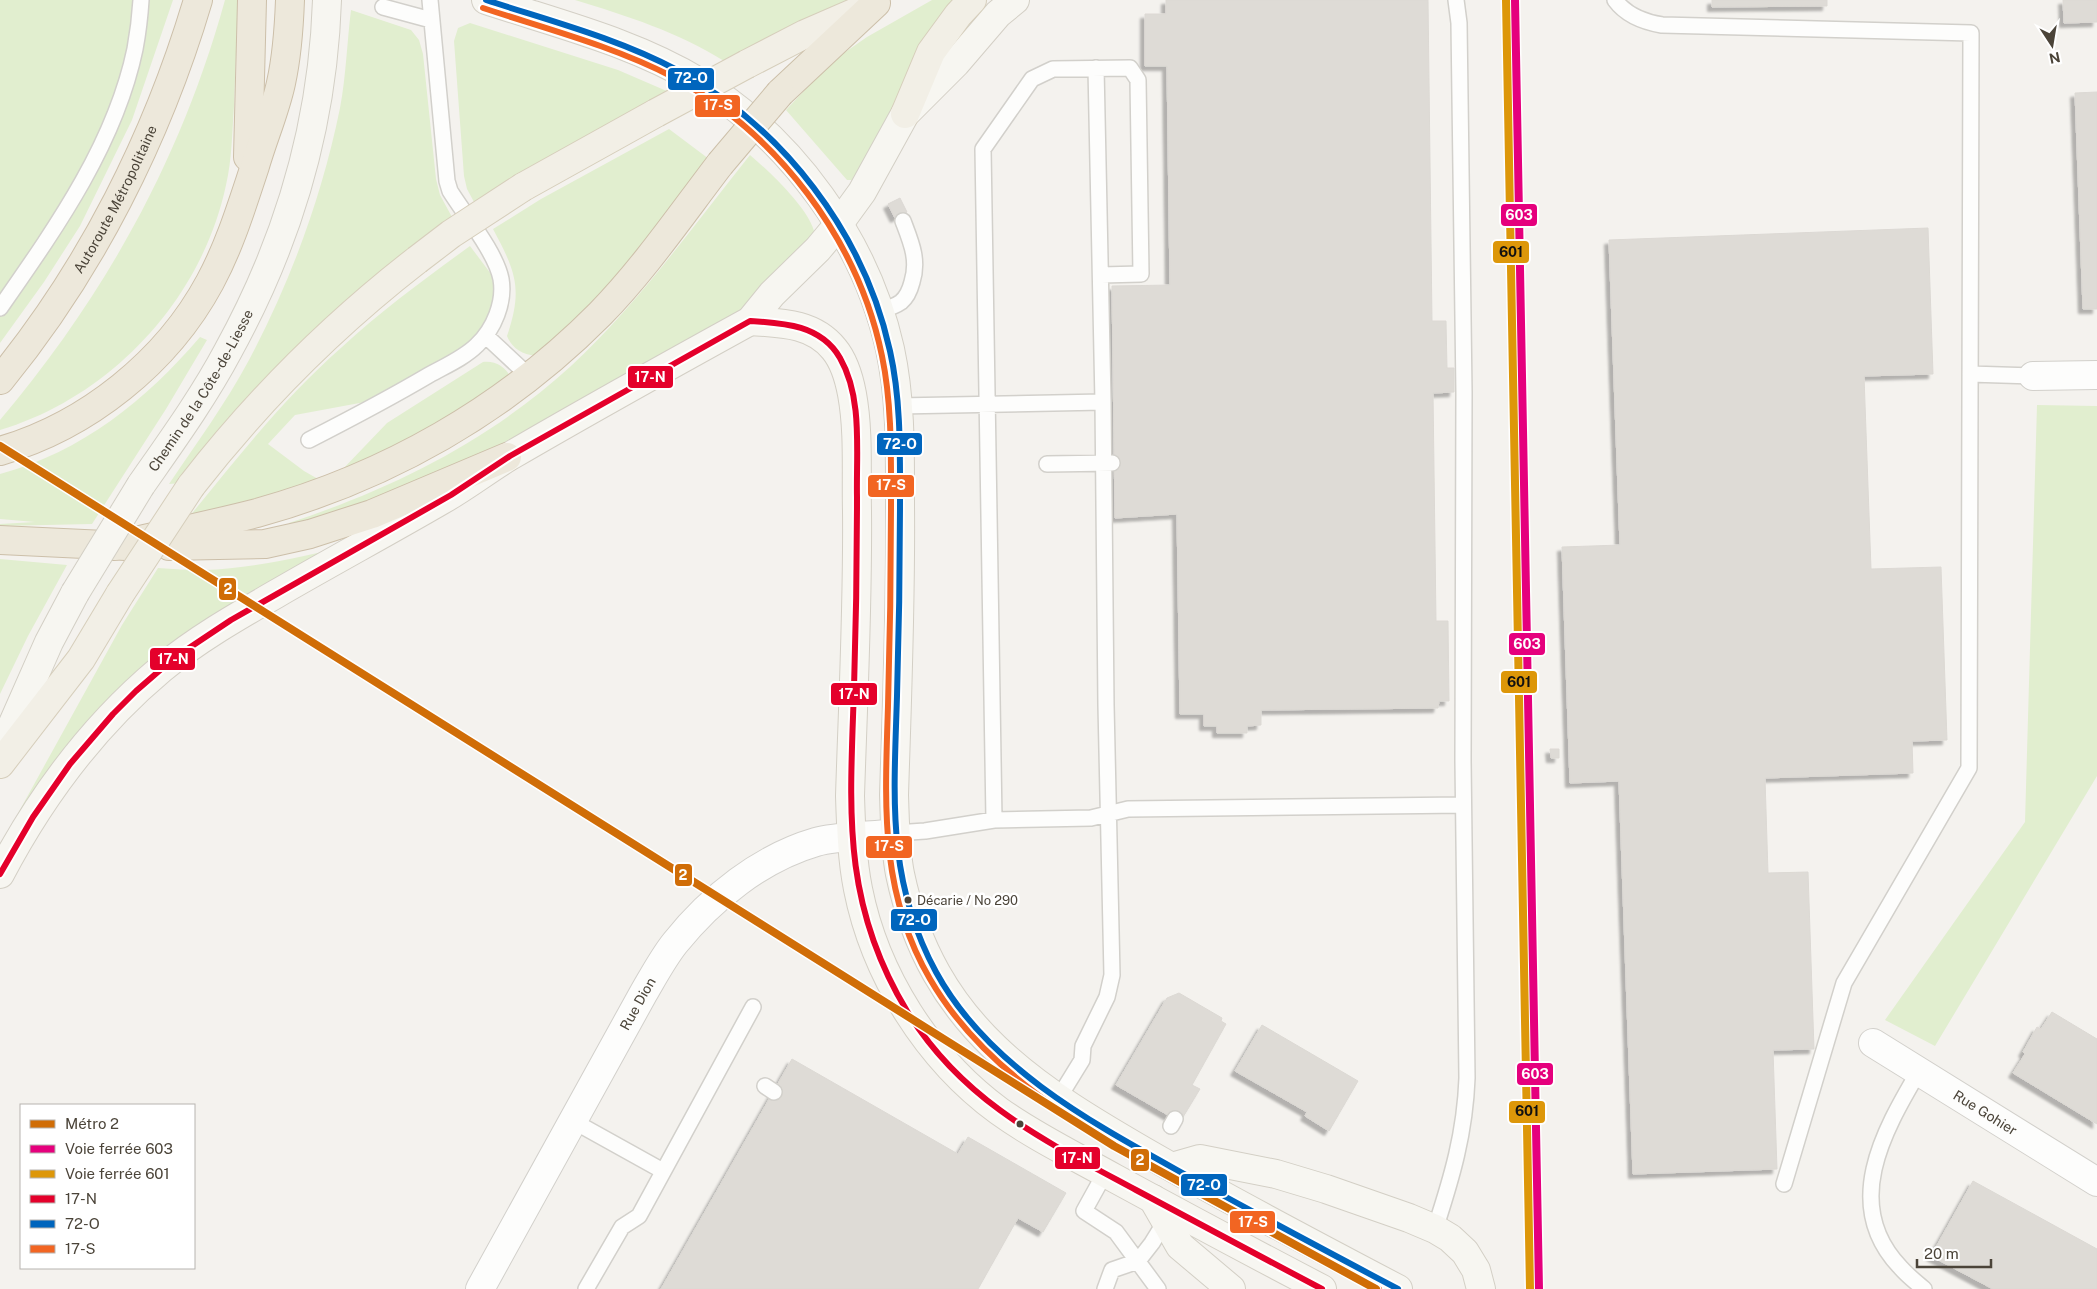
<svg xmlns="http://www.w3.org/2000/svg" width="2097" height="1289" viewBox="0 0 2097 1289" font-family="'Public Sans',sans-serif">
  <style>
    .green { fill: #e1eecf }
    .building { fill: #dedbd6; stroke: #dcd9d4; filter: url(#shadow) }
    .lines { fill: none; stroke-linecap: round; stroke-linejoin: round }
    .lane-casing { stroke: #d2d0cb; stroke-width: 18 }
    .street-casing { stroke: #d2d0cb; stroke-width: 30 }
    .secondary-casing { stroke: #d3cfc5; stroke-width: 30 }
    .primary-casing { stroke: #d6cebb; stroke-width: 30 }
    .highway-casing { stroke: #ccbfa9; stroke-width: 30 }
    .lane { stroke: #fdfdfc; stroke-width: 15 }
    .street { stroke: #fdfdfc; stroke-width: 28 }
    .secondary { stroke: #f7f6f1; stroke-width: 28 }
    .primary { stroke: #f2efe6; stroke-width: 28 }
    .highway { stroke: #ede8db; stroke-width: 28 }
    .secondary-bridge-casing { stroke: #d3cfc5; stroke-width: 30; stroke-linecap: butt }
    .primary-bridge-casing { stroke: #d6cebb; stroke-width: 30; stroke-linecap: butt }
    .highway-bridge-casing { stroke: #ccbfa9; stroke-width: 30; stroke-linecap: butt }
    .secondary-bridge { stroke: #f7f6f1; stroke-width: 28 }
    .primary-bridge { stroke: #f2efe6; stroke-width: 28 }
    .highway-bridge { stroke: #ede8db; stroke-width: 28 }
    .bus-1-casing { stroke: #fff; stroke-width: 10 }
    .bus-2-casing { stroke: #fff; stroke-width: 10 }
    .bus-3-casing { stroke: #fff; stroke-width: 10 }
    .bus-1 { stroke: #e4002b; stroke-width: 6 }
    .bus-2 { stroke: #0065bd; stroke-width: 6 }
    .bus-3 { stroke: #f26522; stroke-width: 6 }
    .rail-1-casing { stroke: #fff; stroke-width: 11 }
    .rail-2-casing { stroke: #fff; stroke-width: 11 }
    .rail-1 { stroke: #e5007d; stroke-width: 8 }
    .rail-2 { stroke: #dd9709; stroke-width: 8 }
    .metro-1-casing { stroke: #fff; stroke-width: 11 }
    .metro-1 { stroke: #d06d07; stroke-width: 8 }
    .bus-dot { fill: #4b4439; stroke: #fff; stroke-width: 2 }
    .labels { text-anchor: middle; stroke-width: 5; stroke-linejoin: round; paint-order: stroke }
    .bus-label { font-size: 13px; fill: #4b4439; stroke: #fff; text-anchor: start }
    .street-label { font-size: 14px; fill: #4b4439; stroke: #fff }
    .line-badge { stroke: #fff; stroke-width: 2 }
    .badge-label { font-size: 14px; text-anchor: middle; font-weight: bold; fill: #fff }
    .pale-badge-label { font-size: 14px; text-anchor: middle; font-weight: bold; fill: #111 }
  </style>
  <defs>
    <filter id="shadow"><feDropShadow dx="-4.5" dy="4.5" stdDeviation="1" flood-color="#0004"/></filter>
  </defs>
  <rect width="100%" height="100%" fill="#f4f2ee"/>
  <path class="green" d="M0 0H173L132 120 80 226 44 282 0 343Z
    M225 0H238C237 35 235 71 234 106 232 133 232 159 226 185 202 299 111 397 0 430V420C106 294 181 159 225 0Z
    M575 0H849L724 61C678 32 627 16 575 0Z
    M932 0H963L882 135 857 180H847L786 110 831 62 867 37Z
    M351 10 411 30 419 40 423 54 436 179 440 195 452 217 355 292 296 350 182 483 169 484C196 444 226 403 249 360 291 281 322 196 340 108 346 76 347 42 351 10Z
    M470 23 618 70 669 92 516 175 474 202 467 189 464 176 454 41 458 28Z
    M669 129 713 162 609 291 539 355C525 357 512 349 507 336 523 289 516 272 493 229L541 199Z
    M750 155C769 171 808 208 814 231L808 247 743 310 467 467 291 530 289 523C394 488 489 441 571 366 637 305 694 225 750 155Z
    M470 246 491 274 495 290 496 306 487 326 472 342 402 385 365 402 295 415 268 444 304 471 318 479 341 471 387 423 483 362C495 360 508 368 511 379L508 385 343 478 189 517C237 458 285 397 342 347 382 310 426 278 470 246Z
    M200 337 207 340 166 409 92 524 0 526V524L35 522 0 519V474C82 452 146 400 200 337Z
    M2037 405 2097 406V776L1935 1046 1885 1020 2025 822Z
    M355 544 211 624 0 846 122 625 158 568C173 569 188 570 204 570 255 568 306 556 355 544Z
    M0 559 67 565 28 636 0 694Z"/>
  <path class="building" d="M1166 0H1428L1432 321H1446L1447 368H1454V392L1433 393 1436 621H1448L1449 701H1439L1438 708 1261 710V725L1247 726V733H1217V726H1204V714H1180L1177 514 1115 518 1112 286 1170 285 1167 66H1145V14H1166Z
    M1712 0H1827V6L1712 7Z
    M2063 0H2097V22L2064 23Z
    M2097 92V309H2083L2075 93Z
    M900 198 907 212 895 218 888 204Z
    M1928 228 1933 374 1864 376 1871 569 1941 567 1947 740 1912 741 1913 773 1765 778 1768 873 1808 872 1814 1049 1773 1050 1777 1169 1633 1174 1619 781 1570 783 1562 547 1620 545 1609 240Z
    M1550 749H1559V758H1551Z
    M1179 993 1222 1018 1221 1021 1226 1024 1192 1085 1200 1089 1180 1122 1116 1085 1167 998Z
    M2052 1012 2097 1039V1124L2013 1073 2025 1054 2023 1052 2037 1027 2041 1029Z
    M1262 1025 1358 1081 1329 1131 1305 1116 1307 1112 1235 1071Z
    M792 1059 958 1154 968 1137 1066 1193 1043 1232 1018 1218 978 1289H661Z
    M1973 1181 2097 1249V1289H1993L1931 1256Z"/>
  <g class="lines">
    <g class="lane-casing">
      <path id="lane" d="M1615 0C1626 15 1644 22 1662 25L1971 33 1969 768 1844 983 1784 1184
        M383 7 431 20
        M0 308C55 229 115 145 135 49 138 33 140 16 141 0
        M879 311C886 309 894 307 901 302 907 297 910 290 912 282 919 260 911 242 903 221
        M486 336 530 377
        M1970 374 2033 376
        M898 406 1103 402
        M309 440C350 419 390 398 429 375 445 366 464 358 477 345 494 329 505 302 501 279 496 253 465 215 450 191L447 181 430 0
        M1047 464 1112 463
        M994 820 983 149 1032 79 1053 69 1130 68 1138 80 1141 274 1101 275
        M895 833 925 831 994 820 1091 818 1128 809 1463 805
        M1919 1071C1883 1132 1841 1206 1901 1268 1908 1276 1916 1282 1924 1289
        M765 1086 774 1092
        M1058 1099 1082 1060 1083 1046 1107 997 1112 975 1106 705 1103 402 1096 68
        M573 1121 663 1171
        M1171 1126 1175 1119
        M1105 1173 1084 1211 1116 1232 1158 1289
        M1435 1229C1452 1177 1465 1133 1467 1078L1463 761 1464 392 1459 23 1456 0
        M586 1289 622 1227 639 1216 753 1007
        M1105 1289 1112 1270 1138 1261 1152 1243 1168 1217"/>
    </g>
    <g class="street-casing">
      <g id="street">
        <path d="M2033 376 2097 375"/>
        <path id="s1" d="M1873 1043 2097 1182"/>
        <path id="s2" d="M480 1289 643 994C653 977 663 958 675 943 711 898 761 858 816 842 836 836 873 836 895 833"/>
      </g>
    </g>
    <g class="secondary-casing">
      <g id="secondary">
        <path d="M486 0C558 24 633 42 699 82 792 139 866 241 890 349 901 400 900 453 900 506 901 602 897 699 894 795 895 822 895 849 900 874 932 1027 1034 1088 1159 1160 1238 1205 1318 1247 1398 1289"/>
        <path d="M750 321C781 323 813 323 834 349 844 361 849 378 852 394 859 432 856 473 857 511 858 606 853 701 850 796 851 827 852 859 858 889 875 975 928 1059 999 1111 1035 1137 1077 1157 1116 1179 1184 1216 1253 1253 1322 1289"/>
        <path id="s3" d="M141 485C171 442 203 398 228 351 288 242 323 125 327 0"/>
        <path d="M0 753 49 642 75 593"/>
        <path d="M0 874C41 796 93 726 161 669 196 640 236 617 276 594 331 562 387 532 442 500 465 487 487 470 510 456 589 410 670 365 750 321L772 294 818 249 838 225 862 192 905 114 956 63 998 14 1015 0"/>
        <path d="M1172 1167 1200 1159 1276 1174 1326 1189 1409 1218 1435 1229 1450 1238 1465 1252 1476 1270 1481 1289"/>
        <path d="M1153 1199 1180 1246 1231 1289"/>
      </g>
    </g>
    <g class="primary-casing">
      <path id="primary" d="M747 64 805 34 872 5
        M905 114 931 52 958 15 972 0
        M523 187 656 113
        M191 486C257 401 332 326 417 260
        M0 764 81 659 120 594"/>
    </g>
    <g class="highway-casing">
      <g id="highway">
        <path d="M780 93 876 3"/>
        <path d="M248 157 252 0"/>
        <path id="s4" d="M0 380C91 269 157 138 198 0"/>
        <path d="M0 451C87 426 167 362 210 282 230 245 242 205 255 166 263 138 275 111 281 83 287 56 289 27 290 0"/>
        <path d="M0 540 126 546"/>
        <path d="M114 546C162 535 210 525 257 513 387 477 505 410 600 314 644 269 681 215 720 164"/>
        <path d="M169 546 265 544 310 534 372 514 507 457"/>
      </g>
    </g>
    <use href="#lane" class="lane"/>
    <use href="#street" class="street"/>
    <use href="#secondary" class="secondary"/>
    <use href="#primary" class="primary"/>
    <use href="#highway" class="highway"/>
    <g class="secondary-bridge-casing">
      <path id="secondary-bridge" d="M75 593 141 485"/>
    </g>
    <g class="primary-bridge-casing">
      <path id="primary-bridge" d="M656 113 747 64
        M417 260 451 234 523 187
        M120 594 191 486"/>
    </g>
    <g class="highway-bridge-casing">
      <path id="highway-bridge" d="M720 164 780 93"/>
    </g>
    <use href="#secondary-bridge" class="secondary-bridge"/>
    <use href="#primary-bridge" class="primary-bridge"/>
    <use href="#highway-bridge" class="highway-bridge"/>
    <g class="bus-1-casing">
      <path id="bus-1" d="M0 874 33 817 70 764 113 714 136 691 174 658 231 620 451 495 510 456 750 321C784 323 821 325 840 358 863 398 856 452 857 497 857 561 856 625 854 689 850 809 841 902 907 1011 963 1102 1045 1141 1136 1190 1197 1223 1260 1256 1322 1289"/>
    </g>
    <g class="bus-2-casing">
      <path id="bus-2" d="M486 0C550 21 617 38 677 70 783 127 864 233 890 351 901 400 900 451 900 501 900 566 899 631 897 696 894 796 886 880 936 972 990 1071 1100 1127 1195 1180 1262 1217 1330 1253 1398 1289"/>
    </g>
    <g class="bus-3-casing">
      <path id="bus-3" d="M483 8C547 29 613 46 673 77 777 133 858 239 882 356 892 404 891 455 891 504 891 572 890 639 888 706 885 803 879 892 930 979 985 1074 1085 1129 1178 1181 1245 1218 1312 1254 1379 1289"/>
    </g>
    <use href="#bus-1" class="bus-1"/>
    <use href="#bus-2" class="bus-2"/>
    <use href="#bus-3" class="bus-3"/>
    <g class="rail-1-casing">
      <path id="rail-1" d="M1515 0 1539 1289"/>
    </g>
    <g class="rail-2-casing">
      <path id="rail-2" d="M1506 0 1530 1289"/>
    </g>
    <use href="#rail-1" class="rail-1"/>
    <use href="#rail-2" class="rail-2"/>
    <g class="metro-1-casing">
      <path id="metro-1" d="M0 446 1114 1146 1376 1289"/>
    </g>
    <use href="#metro-1" class="metro-1"/>
  </g>
  <g class="bus-dot">
    <circle cx="908" cy="900" r="4.5"/>
    <circle cx="1020" cy="1124" r="4.5"/>
  </g>
  <g class="labels">
    <g class="bus-label">
      <text x="917" y="905">Décarie / No 290</text>
    </g>
    <g class="street-label">
      <text dy="5" stroke="none"><textPath href="#s4" startOffset="215">Autoroute Métropolitaine</textPath></text>
      <text dy="5" stroke="none"><textPath href="#s3" startOffset="112">Chemin de la Côte-de-Liesse</textPath></text>
      <text dy="5" stroke="none"><textPath href="#s2" startOffset="326">Rue Dion</textPath></text>
      <text dy="5" stroke="none"><textPath href="#s1" startOffset="132">Rue Gohier</textPath></text>
    </g>
  </g>
  <g class="line-badge">
    <rect x="667" y="67" width="48" height="24" rx="5" fill="#0065bd"/>
    <rect x="694" y="94" width="47" height="24" rx="5" fill="#f26522"/>
    <rect x="1500" y="203" width="38" height="24" rx="5" fill="#e5007d"/>
    <rect x="1492" y="240" width="38" height="24" rx="5" fill="#dd9709"/>
    <rect x="627" y="365" width="47" height="24" rx="5" fill="#e4002b"/>
    <rect x="876" y="432" width="47" height="24" rx="5" fill="#0065bd"/>
    <rect x="867" y="474" width="48" height="24" rx="5" fill="#f26522"/>
    <rect x="218" y="577" width="19" height="24" rx="5" fill="#d06d07"/>
    <rect x="1508" y="632" width="38" height="24" rx="5" fill="#e5007d"/>
    <rect x="149" y="647" width="47" height="24" rx="5" fill="#e4002b"/>
    <rect x="1500" y="670" width="38" height="24" rx="5" fill="#dd9709"/>
    <rect x="830" y="682" width="48" height="24" rx="5" fill="#e4002b"/>
    <rect x="865" y="835" width="48" height="24" rx="5" fill="#f26522"/>
    <rect x="674" y="863" width="19" height="24" rx="5" fill="#d06d07"/>
    <rect x="890" y="908" width="48" height="24" rx="5" fill="#0065bd"/>
    <rect x="1516" y="1062" width="38" height="24" rx="5" fill="#e5007d"/>
    <rect x="1508" y="1100" width="38" height="24" rx="5" fill="#dd9709"/>
    <rect x="1054" y="1146" width="47" height="24" rx="5" fill="#e4002b"/>
    <rect x="1130" y="1148" width="20" height="24" rx="5" fill="#d06d07"/>
    <rect x="1180" y="1173" width="48" height="24" rx="5" fill="#0065bd"/>
    <rect x="1229" y="1210" width="47" height="24" rx="5" fill="#f26522"/>
  </g>
  <g class="badge-label">
    <text x="691" y="83">72-O</text>
    <text x="718" y="110">17-S</text>
    <text x="1519" y="220">603</text>
    <text x="650" y="382">17-N</text>
    <text x="900" y="449">72-O</text>
    <text x="891" y="490">17-S</text>
    <text x="228" y="594">2</text>
    <text x="1527" y="649">603</text>
    <text x="173" y="664">17-N</text>
    <text x="854" y="699">17-N</text>
    <text x="889" y="851">17-S</text>
    <text x="683" y="880">2</text>
    <text x="914" y="925">72-O</text>
    <text x="1535" y="1079">603</text>
    <text x="1077" y="1163">17-N</text>
    <text x="1140" y="1165">2</text>
    <text x="1204" y="1190">72-O</text>
    <text x="1253" y="1227">17-S</text>
  </g>
  <g class="pale-badge-label">
    <text x="1511" y="257">601</text>
    <text x="1519" y="687">601</text>
    <text x="1527" y="1116">601</text>
  </g>
  <rect x="20" y="1104" width="175" height="165" fill="#ffffff" stroke="#b7b4b0"/>
  <rect x="30" y="1120" width="25" height="8" fill="#d06d07" stroke="#b7b4b0"/>
  <text x="65" y="1129" font-size="15" fill="#4b4439">Métro 2</text>
  <rect x="30" y="1145" width="25" height="8" fill="#e5007d" stroke="#b7b4b0"/>
  <text x="65" y="1154" font-size="15" fill="#4b4439">Voie ferrée 603</text>
  <rect x="30" y="1170" width="25" height="8" fill="#dd9709" stroke="#b7b4b0"/>
  <text x="65" y="1179" font-size="15" fill="#4b4439">Voie ferrée 601</text>
  <rect x="30" y="1195" width="25" height="8" fill="#e4002b" stroke="#b7b4b0"/>
  <text x="65" y="1204" font-size="15" fill="#4b4439">17-N</text>
  <rect x="30" y="1220" width="25" height="8" fill="#0065bd" stroke="#b7b4b0"/>
  <text x="65" y="1229" font-size="15" fill="#4b4439">72-O</text>
  <rect x="30" y="1245" width="25" height="8" fill="#f26522" stroke="#b7b4b0"/>
  <text x="65" y="1254" font-size="15" fill="#4b4439">17-S</text>
  <g transform="translate(2052 45) rotate(168)" stroke="#ffffff" stroke-width="4" paint-order="stroke">
  <path d="M0-4L9 19L0 12L-9 19Z" fill="#4b4439"/>
  <text y="-8" font-size="14" font-weight="bold" text-anchor="middle" fill="#4b4439">N</text>
  </g>
  <path d="M1917 1259v8h74v-8" fill="none" stroke="#4b4439" stroke-width="2.5"/>
  <text x="1924" y="1259" font-size="15" fill="#4b4439" stroke="#ffffff" stroke-width="4" paint-order="stroke">20 m</text>
</svg>
